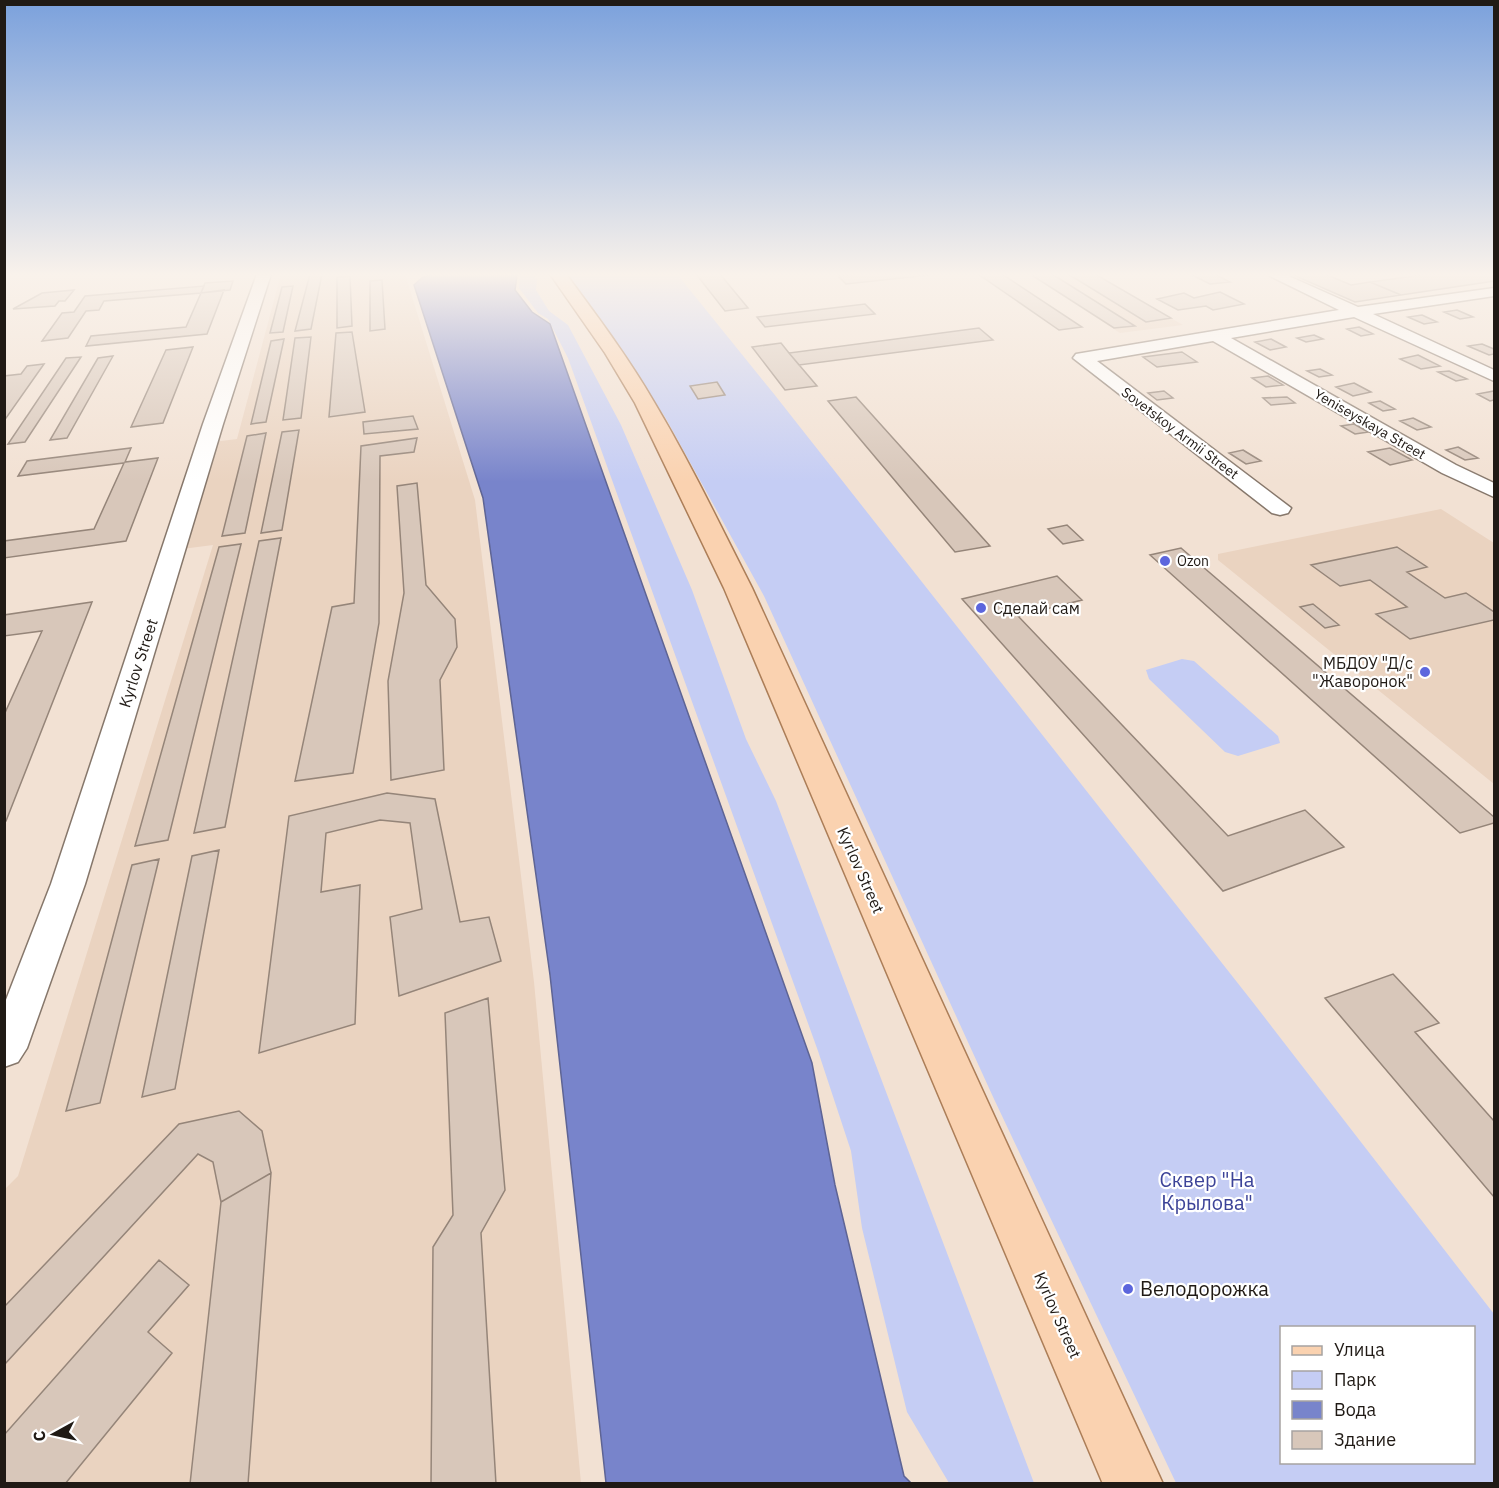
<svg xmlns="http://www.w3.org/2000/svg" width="1499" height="1488" viewBox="0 0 1499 1488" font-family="'IBM Plex Sans',sans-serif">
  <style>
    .built { fill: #ead3c0 }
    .green { fill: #c5cdf4; fill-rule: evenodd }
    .water { fill: #7884cb; stroke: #5e6494; stroke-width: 1.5 }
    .building { fill: #d8c7ba; stroke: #958579; stroke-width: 1.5 }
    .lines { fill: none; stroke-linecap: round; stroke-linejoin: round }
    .street-casing { stroke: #86776b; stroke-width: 3 }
    .primary-casing { stroke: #ac7e58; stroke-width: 3 }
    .street { fill: #fff; fill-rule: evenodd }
    .primary { fill: #fad2b0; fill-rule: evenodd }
    .poi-dot { fill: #5c66dd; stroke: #fff; stroke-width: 2 }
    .labels { text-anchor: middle; stroke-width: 4.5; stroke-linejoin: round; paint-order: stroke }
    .far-street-label { font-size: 14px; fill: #201a15; stroke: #fff }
    .far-poi-label { font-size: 14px; fill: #201a15; stroke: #fff; text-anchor: start }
    .poi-label { font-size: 16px; fill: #201a15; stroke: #fff; text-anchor: start }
    .street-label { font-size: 16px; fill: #201a15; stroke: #fff }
    .near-park-label { font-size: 20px; fill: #3c4398; stroke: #fff }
    .near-poi-label { font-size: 20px; fill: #201a15; stroke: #fff; text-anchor: start }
  </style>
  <rect width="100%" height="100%" fill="#f2e1d3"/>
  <path class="built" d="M281 274H405L475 500 534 982 581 1483 5 1484V1189L18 1176 213 545 182 549 213 442 237 439Z
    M1029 274H1095L1183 325 1120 333Z
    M1441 509 1494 543V784L1218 560V554Z"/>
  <path class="green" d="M518 274H532L537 280 536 290 549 311 568 325 621 425 692 590 746 739 776 801 1034 1483H949L907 1412 862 1228 851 1151 818 1051 568 358 548 319 538 313 519 288 520 275Z
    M567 274H677L774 394 1255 1005 1494 1314V1483H1176L994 1099 764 596 665 417ZM1282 1328H1474V1462H1282Z
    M1182 659 1194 661 1278 736 1280 743 1238 756 1225 752 1149 679 1146 670Z"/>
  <path class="water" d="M434 274 517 275 515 290 532 312 550 324 812 1063 835 1185 904 1476 911 1483H606L550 975 483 498 414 285 423 277Z"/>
  <path class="building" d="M310 274H322L311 329 295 331Z
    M696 274H720L748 308 725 311Z
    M861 274H938L846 284 838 276Z
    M978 274H1002L1082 327 1059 330Z
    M1030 274H1052L1135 326 1114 328Z
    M1068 274H1095L1171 318 1146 322Z
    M1190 274H1214L1230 282 1210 284Z
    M1291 274H1325L1351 285 1370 282 1401 295 1355 302Z
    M1428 274H1494V281L1401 295 1370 282Z
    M350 276 352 326 337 328V277Z
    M382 280 385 329 370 331V281Z
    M233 281 230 290 201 293 205 283Z
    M204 286 201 293 104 301 99 310 86 311 68 338 42 341 62 313 74 312 85 296Z
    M293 286 283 332 270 333 282 287Z
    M74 290 65 301H59L55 306 13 309 42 293Z
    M224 290 207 334 86 346 91 336 186 327 201 293Z
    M1220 292 1244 304 1213 310 1206 306 1178 310 1157 299 1184 293 1194 298Z
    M865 304 875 314 765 327 757 317Z
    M1457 310 1473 317 1460 319 1444 312Z
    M1422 315 1437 322 1424 324 1408 317Z
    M1359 327 1373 334 1361 336 1347 329Z
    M979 328 993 340 799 365 789 353Z
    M352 332 365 412 329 417 336 333Z
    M1314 335 1323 339 1306 342 1297 338Z
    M311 337 301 418 283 420 295 338Z
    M284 339 266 422 251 424 271 341Z
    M1271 339 1286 347 1270 350 1255 342Z
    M781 343 789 353 817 386 785 390 752 347Z
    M1482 344 1494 349V354L1489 355 1468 346Z
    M193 347 163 423 131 427 166 350Z
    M1182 352 1197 362 1157 367 1143 357Z
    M1418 355 1440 366 1421 369 1400 359Z
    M113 356 67 438 50 440 98 358Z
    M81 357 25 442 8 444 66 358Z
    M44 364 4 421V376L21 374 27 366Z
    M1320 369 1332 375 1319 377 1307 371Z
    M1449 371 1467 379 1456 381 1438 372Z
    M1268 376 1283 385 1266 387 1252 378Z
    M717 382 725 395 698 399 690 386Z
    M1354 383 1371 392 1353 396 1336 387Z
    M1164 391 1173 398 1157 400 1148 393Z
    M1494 391V400L1490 401 1477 394Z
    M856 397 990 546 955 552 828 401Z
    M1287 397 1295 403 1271 405 1263 398Z
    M1380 401 1395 409 1383 411 1369 403Z
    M413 416 418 429 364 434 363 422Z
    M1413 418 1431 427 1417 430 1400 421Z
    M1354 424 1368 432 1355 434 1341 426Z
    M299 430 282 530 261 533 282 432Z
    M266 433 245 533 222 536 247 436Z
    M417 438 414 452 380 456 379 623 353 773 295 781 332 607 354 603 361 446Z
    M1458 447 1478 458 1465 460 1446 450Z
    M131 448 125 462 158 458 126 541 4 558V541L94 529 124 463 18 476 27 461Z
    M1390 448 1412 460 1390 465 1368 452Z
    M1243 450 1261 461 1246 464 1229 453Z
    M417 483 426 585 455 619 457 647 440 680 444 770 391 780 388 681 404 593 397 486Z
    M1067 525 1083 540 1063 544 1048 529Z
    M281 538 225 827 194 833 259 541Z
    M241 544 168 840 135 846 219 547Z
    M1397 547 1427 567 1407 572 1445 598 1466 593 1494 612V620L1410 639 1376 614 1407 607 1370 580 1340 586 1311 565Z
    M1181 548 1494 817V823L1460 833 1150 555Z
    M1057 576 1082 600 1018 616 1228 836 1305 810 1344 847 1223 891 962 599Z
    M92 602 6 821H4V715L42 631 4 636V615Z
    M1313 604 1339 625 1325 628 1300 607Z
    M387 793 435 799 460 922 489 917 501 961 399 996 390 917 422 909 410 823 380 820 326 833 321 892 360 885 355 1024 259 1053 289 816Z
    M219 850 175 1089 142 1097 192 856Z
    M159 859 100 1103 66 1111 132 865Z
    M1393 974 1439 1023 1415 1032 1494 1121V1197L1325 998Z
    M488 998 505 1190 481 1233 496 1484H431L433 1247 453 1215 445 1013Z
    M239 1111 262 1131 271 1173 221 1202 213 1162 198 1154 4 1365V1307L179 1124Z
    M271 1173 248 1484H190L221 1202Z
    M159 1260 189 1285 148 1332 172 1353 65 1484H4V1435Z"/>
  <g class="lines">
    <g class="street-casing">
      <path id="street" d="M257 274H271L223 424 85 884 27 1048 18 1062 4 1067V1005L51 884 203 424Z
        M1266 274H1284L1358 307 1494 288V296L1373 314 1494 370V381L1354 317 1231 338 1456 465 1494 483V497L1442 473 1213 341 1097 361 1291 508 1288 513 1280 515 1272 513 1073 358 1076 354 1082 353 1339 310Z"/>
    </g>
    <g class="primary-casing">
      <path id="primary" d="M550 274H566C597 316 628 357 654 402 690 462 720 525 752 588L1163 1484H1103L724 588 635 403 605 353Z"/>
    </g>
    <use href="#street" class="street"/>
    <use href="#primary" class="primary"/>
  </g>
  <linearGradient id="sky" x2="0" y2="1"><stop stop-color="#7ba1dc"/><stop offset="0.57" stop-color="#f9f2eb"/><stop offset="1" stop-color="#f9f2eb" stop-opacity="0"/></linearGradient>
  <rect width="1499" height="482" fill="url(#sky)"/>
  <g class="poi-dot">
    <circle cx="1165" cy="561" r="6"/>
    <circle cx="981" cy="608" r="6"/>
    <circle cx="1425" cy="672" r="6"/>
    <circle cx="1128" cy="1289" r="6"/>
  </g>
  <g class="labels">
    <g class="far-street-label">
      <text transform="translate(1370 424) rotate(30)" y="5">Yeniseyskaya Street</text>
      <text transform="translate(1180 433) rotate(37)" y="5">Sovetskoy Armii Street</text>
    </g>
    <g class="far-poi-label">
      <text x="1177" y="566">Ozon</text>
    </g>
    <g class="poi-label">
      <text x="993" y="614">Сделай сам</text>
      <text x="1413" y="669" text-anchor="end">МБДОУ "Д/с<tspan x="1413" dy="18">"Жаворонок"</tspan></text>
    </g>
    <g class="street-label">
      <text transform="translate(138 663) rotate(-72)" y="6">Kyrlov Street</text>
      <text transform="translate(861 870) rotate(66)" y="6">Kyrlov Street</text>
      <text transform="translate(1058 1315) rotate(66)" y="6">Kyrlov Street</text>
    </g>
    <g class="near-park-label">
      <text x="1207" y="1187">Сквер "На<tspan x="1207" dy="23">Крылова"</tspan></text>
    </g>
    <g class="near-poi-label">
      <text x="1140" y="1296">Велодорожка</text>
    </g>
  </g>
  <rect width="1499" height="1488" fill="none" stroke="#201a15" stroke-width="12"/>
  <rect x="1280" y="1326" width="195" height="138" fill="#ffffff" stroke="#a6a3a1" stroke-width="1.5"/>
  <rect x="1292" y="1346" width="30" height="9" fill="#fad2b0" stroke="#a6a3a1" stroke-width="1.5"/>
  <text x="1334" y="1356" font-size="18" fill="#201a15">Улица</text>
  <rect x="1292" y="1371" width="30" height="18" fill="#c5cdf4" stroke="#a6a3a1" stroke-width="1.5"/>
  <text x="1334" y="1386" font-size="18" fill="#201a15">Парк</text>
  <rect x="1292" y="1401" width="30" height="18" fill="#7884cb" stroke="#a6a3a1" stroke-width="1.5"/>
  <text x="1334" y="1416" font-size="18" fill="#201a15">Вода</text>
  <rect x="1292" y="1431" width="30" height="18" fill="#d8c7ba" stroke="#a6a3a1" stroke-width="1.5"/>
  <text x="1334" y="1446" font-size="18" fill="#201a15">Здание</text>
  <g transform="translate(54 1434) rotate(262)" stroke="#ffffff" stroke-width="4.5" paint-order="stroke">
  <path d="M0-4.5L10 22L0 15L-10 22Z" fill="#201a15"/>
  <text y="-9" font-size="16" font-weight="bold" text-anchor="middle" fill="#201a15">С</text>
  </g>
</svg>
